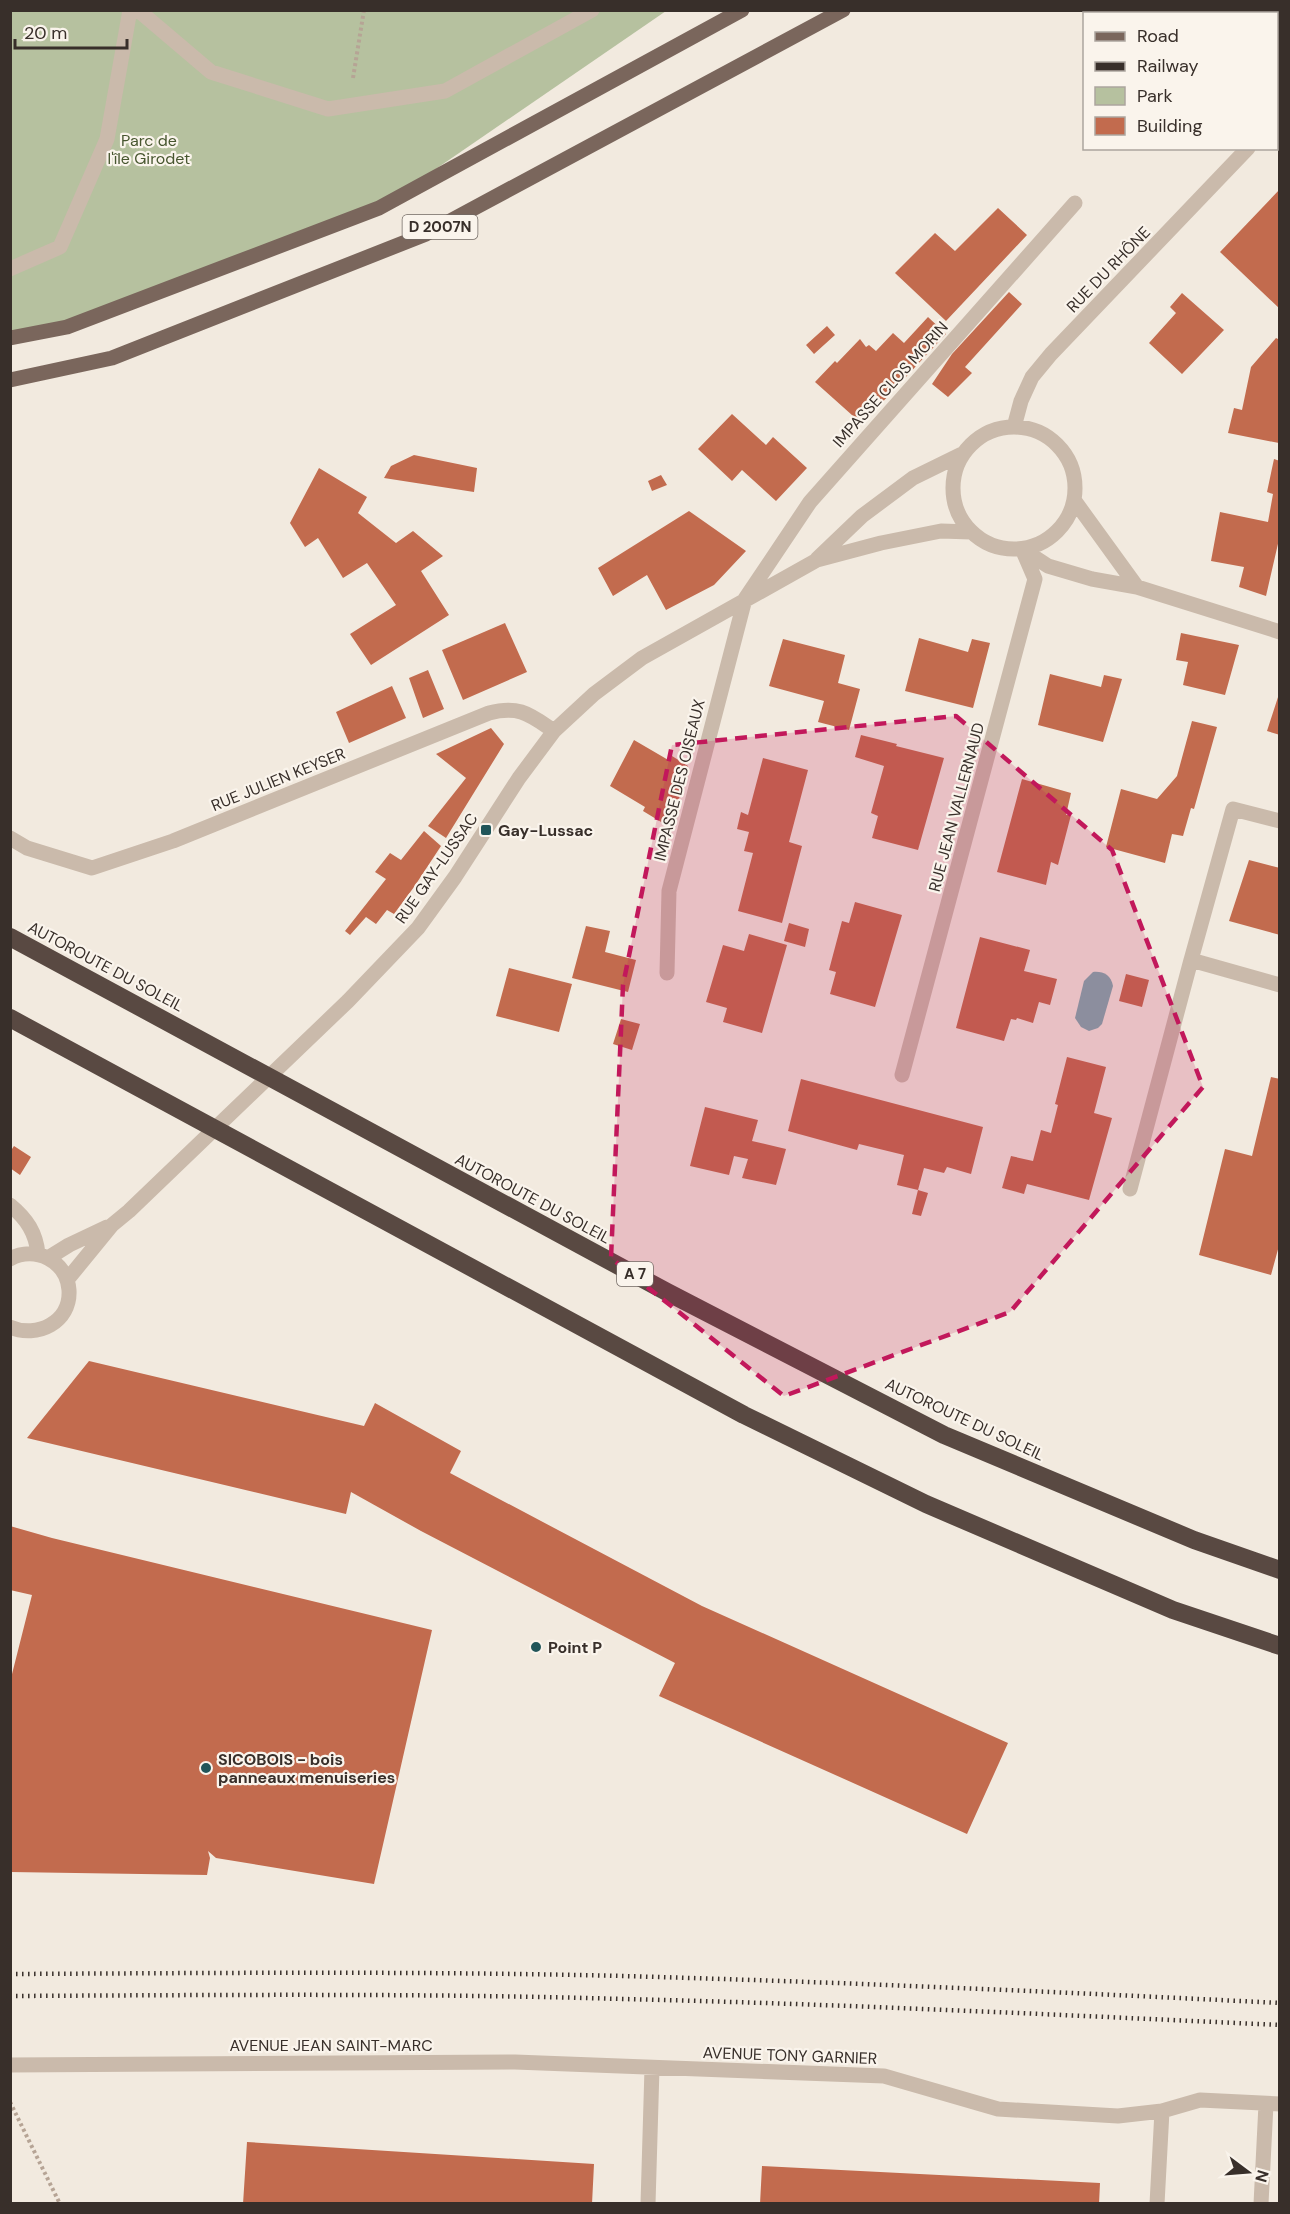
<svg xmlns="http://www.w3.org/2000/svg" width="1290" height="2214" viewBox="0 0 1290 2214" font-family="'DM Sans',sans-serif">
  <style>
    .green { fill: #b6c19f }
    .water { fill: #7facaf }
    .building { fill: #c26b4e }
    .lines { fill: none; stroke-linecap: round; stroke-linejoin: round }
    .path { stroke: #b6a495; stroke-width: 4; stroke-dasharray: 3 3; stroke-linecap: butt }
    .minor { stroke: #cabaab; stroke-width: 15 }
    .major { stroke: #7a665c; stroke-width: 15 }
    .highway { stroke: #594942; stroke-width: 18 }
    .rail { stroke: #382f2a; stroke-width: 4.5; stroke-dasharray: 1.5 4.5; stroke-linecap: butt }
    .marked { fill: #c2185b; fill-opacity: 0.2; stroke: #c2185b; stroke-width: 4.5; stroke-dasharray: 12 8; stroke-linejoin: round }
    .poi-dot { fill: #215559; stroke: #faf4ec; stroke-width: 2 }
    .labels { text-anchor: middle; stroke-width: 4.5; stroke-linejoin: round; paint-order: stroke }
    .shield { fill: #faf4ec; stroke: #726a64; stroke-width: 1.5 }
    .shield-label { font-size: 15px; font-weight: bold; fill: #382f2a }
    .park-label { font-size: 16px; fill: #47562f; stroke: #faf4ec }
    .street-label { font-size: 16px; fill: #382f2a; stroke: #faf4ec }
    .poi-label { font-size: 16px; font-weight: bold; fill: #382f2a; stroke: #faf4ec; text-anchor: start }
  </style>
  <rect width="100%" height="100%" fill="#f2eadf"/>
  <path class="green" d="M11 11H666L379 208 67 327 11 338Z"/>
  <path class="water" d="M1093 972C1103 971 1111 975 1113 986L1102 1024 1098 1028 1089 1031 1081 1027 1075 1018 1084 981Z"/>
  <path class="building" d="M1280 189V309L1220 252Z
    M998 208 1027 235 946 321 895 273 935 233 955 251Z
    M1009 292 1022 304 965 367 972 373 948 397 932 384 952 354Z
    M1182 293 1224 330 1182 374 1149 343 1176 313 1170 307Z
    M928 317 946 334 862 424 815 382 835 361 837 363 860 339 866 347 869 345 876 351 893 333 904 343Z
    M827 326 835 335 814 354 806 345Z
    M1276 338 1280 340 1279 443 1228 433 1234 408 1242 410 1251 367Z
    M732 414 766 445 773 437 807 468 776 501 742 470 732 481 698 449Z
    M414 455 477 468 474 492 384 478 391 466Z
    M1274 459 1280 461V535L1266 596 1239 587 1244 567 1211 561 1220 512 1268 522 1273 494 1267 492Z
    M319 468 367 497 358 513 396 543 413 531 443 556 421 571 449 615 371 665 350 634 396 605 367 563 343 578 318 538 305 547 290 523Z
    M661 475 667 485 652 491 648 481Z
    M689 511 746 551 714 585 666 610 647 575 613 596 598 568Z
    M505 623 527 672 463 700 442 650Z
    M1181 633 1239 645 1225 695 1183 685 1188 662 1176 660Z
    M919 638 968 652 972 639 990 643 973 708 905 691Z
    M783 639 845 655 838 683 860 689 849 730 818 722 824 701 769 686Z
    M428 670 444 709 423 718 409 678Z
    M1050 674 1101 687 1104 675 1122 679 1103 742 1038 725Z
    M392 686 406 718 349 743 336 712Z
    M1279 694 1280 695V735L1267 731Z
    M1192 721 1217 727 1194 809 1191 808 1183 836 1172 834 1165 863 1106 847 1121 789 1157 799 1177 776Z
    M491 728 504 744 446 838 428 826 466 778 436 754Z
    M861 735 897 744 896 746 944 758 918 850 872 838 878 816 871 813 884 766 855 757Z
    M634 740 670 761 672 756 688 766 671 828 643 811 645 807 610 786Z
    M763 758 808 770 789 842 802 846 782 923 738 911 753 853 744 851 749 832 737 829 741 812 748 815Z
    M1022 779 1071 793 1066 815H1071L1058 865 1051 862 1046 885 997 872Z
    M424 831 441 846 414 887 394 914 387 910 376 924 366 917 350 935 345 931 386 879 375 872 390 853 401 860Z
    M1249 860 1280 868V935L1229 921Z
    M855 902 902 915 875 1007 830 994 836 972 829 970 842 921 849 923Z
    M789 923 809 929 805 947 784 941Z
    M586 926 610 931 605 952 636 960 628 992 572 978Z
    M749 934 787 945 762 1033 723 1022 727 1008 706 1002 723 945 744 951Z
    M980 937 1030 950 1024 971 1057 979 1050 1005 1039 1002 1033 1023 1017 1018 1016 1020 1011 1019 1004 1041 956 1028Z
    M509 968 572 984 559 1032 496 1016Z
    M1126 974 1149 980 1142 1007 1119 1001Z
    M621 1019 640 1024 632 1050 613 1044Z
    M1067 1057 1106 1067 1094 1113 1112 1118 1089 1200 1027 1184 1024 1194 1002 1188 1011 1156 1033 1161 1041 1130 1051 1133 1058 1105 1055 1104Z
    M1271 1077 1280 1079V1242L1271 1275 1199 1255 1225 1149 1252 1156Z
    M801 1079 983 1127 971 1174 947 1167 944 1173 924 1168 918 1190 928 1193 921 1216 912 1214 918 1190 897 1185 904 1155 859 1144 857 1150 788 1131Z
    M705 1107 758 1120 752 1141 786 1149 776 1185 742 1178 748 1159 734 1156 729 1175 690 1166Z
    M14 1146 31 1157 20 1175 10 1168V1152Z
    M89 1361 364 1426 375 1403 461 1451 450 1473 702 1606 1008 1743 967 1834 659 1696 675 1663 421 1531 351 1492 346 1514 27 1438Z
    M10 1526 52 1538 432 1630 374 1884 216 1858 208 1851 210 1858 207 1875 10 1872V1682L32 1595 10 1590Z
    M247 2142 594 2164 592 2204H243Z
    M762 2166 1100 2183 1099 2204H760Z"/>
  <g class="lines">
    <path class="path" d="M353 78 364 10
      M10 2102 60 2204"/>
    <path class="minor" d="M138 10 211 72 328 109 445 91 592 10
      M1276 119 1280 116
      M10 269 60 247 107 139 130 10
      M1014 427 1021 401 1032 377 1051 354 1248 148
      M953 488a61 61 0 1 1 122 0a61 61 0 1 1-122 0Z
      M1074 500 1137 587
      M1022 549 1048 566 1092 579 1137 587 1280 632
      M817 559 862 516 913 478 964 453
      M1280 821 1233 809 1191 960 1280 985
      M10 838 27 848 92 868 173 841 489 713C520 705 530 715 554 731
      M667 973 669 891 745 599 810 502 1075 203
      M902 1075 1035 579 1022 549
      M1130 1189 1191 960
      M10 1205C27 1219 36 1233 38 1254
      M48 1258 69 1245 107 1227
      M10 1259C35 1245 67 1261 69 1290 71 1322 37 1339 10 1327
      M67 1280 112 1225 129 1211 348 1001 418 928 455 877 519 778 554 731 594 694 642 658 817 560 881 543 941 531 971 532
      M10 2065 515 2062 884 2076 998 2109 1118 2116 1162 2111 1200 2100 1280 2104
      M648 2204 652 2068
      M1157 2204 1162 2111
      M1261 2204 1266 2104"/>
    <path class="major" d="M10 338 67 327 379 208 742 10
      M10 380 112 358 426 234 843 10"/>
    <path class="highway" d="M10 937 667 1292 944 1435 1194 1540 1280 1570
      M10 1018 744 1415 926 1504 1173 1610 1280 1646"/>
    <path class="rail" d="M10 1974C215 1973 419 1971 623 1976 842 1982 1061 1992 1280 2003
      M10 1996C215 1995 419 1993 623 1999 842 2004 1061 2015 1280 2025"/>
  </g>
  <path class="marked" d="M956 716 1112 850 1203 1087 1010 1312 784 1396 611 1258 623 985 672 745Z"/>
  <g class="poi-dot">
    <rect x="480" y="824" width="12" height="12" rx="3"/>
    <circle cx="536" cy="1647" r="6"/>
    <circle cx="206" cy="1768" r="6"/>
  </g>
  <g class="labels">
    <g class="shield">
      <rect x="402.5" y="215" width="75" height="24" rx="4.5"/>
      <rect x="617" y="1262" width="36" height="24" rx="4.5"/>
    </g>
    <g class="shield-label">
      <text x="440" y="232">D 2007N</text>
      <text x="635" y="1279">A 7</text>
    </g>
    <g class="park-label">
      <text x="149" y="146">Parc de<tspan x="149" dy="18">l'île Girodet</tspan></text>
    </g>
    <g class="street-label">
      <text transform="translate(1108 269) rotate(-46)" y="6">RUE DU RHÔNE</text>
      <text transform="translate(890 384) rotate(-48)" y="6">IMPASSE CLOS MORIN</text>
      <text transform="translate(278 779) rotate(-22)" y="6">RUE JULIEN KEYSER</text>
      <text transform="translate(679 780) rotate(-76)" y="6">IMPASSE DES OISEAUX</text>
      <text transform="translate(956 807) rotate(-75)" y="6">RUE JEAN VALLERNAUD</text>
      <text transform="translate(436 868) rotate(-55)" y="6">RUE GAY-LUSSAC</text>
      <text transform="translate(106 966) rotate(28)" y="6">AUTOROUTE DU SOLEIL</text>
      <text transform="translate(533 1198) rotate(28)" y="6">AUTOROUTE DU SOLEIL</text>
      <text transform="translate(965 1419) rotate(25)" y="6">AUTOROUTE DU SOLEIL</text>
      <text x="331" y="2051">AVENUE JEAN SAINT-MARC</text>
      <text transform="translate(790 2055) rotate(2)" y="6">AVENUE TONY GARNIER</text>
    </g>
    <g class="poi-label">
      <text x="498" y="836">Gay-Lussac</text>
      <text x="548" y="1653">Point P</text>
      <text x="218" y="1765">SICOBOIS - bois<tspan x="218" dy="18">panneaux menuiseries</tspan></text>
    </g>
  </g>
  <rect width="1290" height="2214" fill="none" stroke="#382f2a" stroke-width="24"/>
  <rect x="1083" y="12" width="195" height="138" fill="#faf4ec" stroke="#aca59e" stroke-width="1.5"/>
  <rect x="1095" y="32" width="30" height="9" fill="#7a665c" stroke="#aca59e" stroke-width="1.5"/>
  <text x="1137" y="42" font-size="18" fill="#382f2a">Road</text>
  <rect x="1095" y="62" width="30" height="9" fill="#382f2a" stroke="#aca59e" stroke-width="1.5"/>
  <text x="1137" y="72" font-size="18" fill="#382f2a">Railway</text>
  <rect x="1095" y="87" width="30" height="18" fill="#b6c19f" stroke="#aca59e" stroke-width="1.5"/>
  <text x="1137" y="102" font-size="18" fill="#382f2a">Park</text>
  <rect x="1095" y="117" width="30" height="18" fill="#c26b4e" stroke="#aca59e" stroke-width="1.5"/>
  <text x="1137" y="132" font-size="18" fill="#382f2a">Building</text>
  <g transform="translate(1248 2172) rotate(106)" stroke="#faf4ec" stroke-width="4.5" paint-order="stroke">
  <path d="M0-4.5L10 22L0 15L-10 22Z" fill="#382f2a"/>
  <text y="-9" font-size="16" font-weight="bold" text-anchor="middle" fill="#382f2a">N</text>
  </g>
  <path d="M15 39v9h112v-9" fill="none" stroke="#382f2a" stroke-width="3"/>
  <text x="24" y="39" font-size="18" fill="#382f2a" stroke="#faf4ec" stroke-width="4.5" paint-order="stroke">20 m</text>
</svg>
